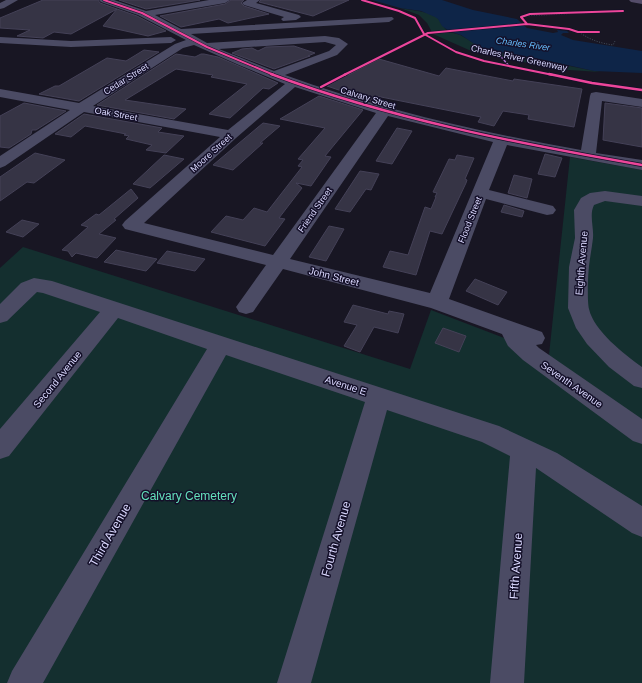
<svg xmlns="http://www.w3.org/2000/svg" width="642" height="683" viewBox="0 0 642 683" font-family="Helvetica,sans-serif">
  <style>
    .green { fill: #142f2f }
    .water { fill: #0e2548 }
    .building { fill: #363445; stroke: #444157 }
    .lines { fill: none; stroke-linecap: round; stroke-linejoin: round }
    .path-far1 { stroke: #455260; stroke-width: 1; stroke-dasharray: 1 1.5; stroke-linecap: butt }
    .path { stroke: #455260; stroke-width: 1.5; stroke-dasharray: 1 2; stroke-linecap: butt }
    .minor { fill: #4b4b64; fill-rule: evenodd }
    .major { fill: #544c69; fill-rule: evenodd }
    .quiet { stroke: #b36fd0; stroke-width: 1.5; stroke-dasharray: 3 1.5; stroke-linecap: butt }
    .cycleway-far1-casing { stroke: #141029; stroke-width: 3 }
    .cycleway-casing { stroke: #141029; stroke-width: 4 }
    .cycleway-far1 { stroke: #ed469a; stroke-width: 2 }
    .cycleway { stroke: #ed469a; stroke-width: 2.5 }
    .labels { text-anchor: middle; stroke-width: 3; stroke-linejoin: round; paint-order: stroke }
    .far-water-label { font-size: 9px; font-style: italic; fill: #67bfff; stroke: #141029 }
    .far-street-label { font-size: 9px; fill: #dbd9ff; stroke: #141029 }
    .street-label { font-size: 10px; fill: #dbd9ff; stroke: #141029 }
    .near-park-label { font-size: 12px; fill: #63e1bc; stroke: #141029 }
    .near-street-label { font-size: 12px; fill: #dbd9ff; stroke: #141029 }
  </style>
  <rect width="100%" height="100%" fill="#181623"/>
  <path class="green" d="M400 8C412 10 425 11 436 17 440 19 442 27 448 31 452 34 458 33 462 36 470 40 475 45 483 49L600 72 569 70 528 63 469 50 433 34 427 23 419 15Z
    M570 157 642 170V683H0V268L23 247 410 369 431 310 549 355Z"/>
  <path class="water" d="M372 0H442L473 10 517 19 527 28 553 33 558 32 557 30 567 31 569 33H563L561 35 573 40 642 51V73L594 71 540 59 488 50 476 45 461 35 449 31 442 26 438 19 435 17 421 11 400 8Z"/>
  <path class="building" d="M43 0H98L100 3 117 9 71 34 54 32 43 38 17 36 30 30 0 28V18Z
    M119 0H200L146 9Z
    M231 0H244L241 3 244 6 269 14 228 23 219 19 181 27 160 16 225 4Z
    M261 0H349L313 16 259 2Z
    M117 9 137 16 166 31 148 36 103 26Z
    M294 46 315 53 308 56H310L274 69 232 53 242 49 252 48 258 51 266 47Z
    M144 50 159 52 79 101 39 94 55 86H59L107 58 126 61Z
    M176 54 195 57 201 54H204L218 57 278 83 269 89 263 88 230 118 209 114 247 84 211 77 213 75 176 69 125 100 186 109 174 119 97 105Z
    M379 59 439 76 446 68 513 81 514 79 582 89 574 127 528 119 529 115 503 111 494 126 478 122 481 117 376 96 371 101 327 86Z
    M319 96 363 110 325 156 331 157 311 186 296 183 302 188 279 218 285 219 265 246 211 232 226 216 243 220 254 208 267 212 302 167 298 166 303 160 298 159 325 128 280 119Z
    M24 103 66 111 36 130H32L31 134 9 148 0 147V116Z
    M605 103 642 108V147L603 140Z
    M84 114 162 128 158 132 184 136 166 153 146 150 152 145 126 139 129 136 124 135 126 134 85 126 71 137 55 134Z
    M263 123 280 126 260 143H263L233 170 213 165Z
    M397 128 412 131 392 164 376 161Z
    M35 153 65 160 34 183 27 182 0 201V177Z
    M545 154 562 158 555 177 538 174Z
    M164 155 184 159 150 188 133 184Z
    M457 155 474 158 465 179 467 180 466 183 442 234 430 231 416 275 383 267 390 251 408 255 425 207 431 209 436 197H435L437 193 433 192 449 159 455 160Z
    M360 171 379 174 371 190 366 189 350 212 335 209Z
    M514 175 532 179 527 198 508 193Z
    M131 189 138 198 114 219 116 220 99 234 116 238 97 258 76 253 72 257 68 251 62 250 88 227 81 225 96 214 99 215Z
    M504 205 524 211 522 217 501 212Z
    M22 220 39 224 23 237 6 232Z
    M329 226 344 229 326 261 309 257Z
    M116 250 157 259 146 271 104 262Z
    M167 251 182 254 205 259 195 271 157 263Z
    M475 279 507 292 498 305 466 291Z
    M353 305 388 314 389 311 404 314 398 333 374 327 360 352 344 346 357 325 344 322Z
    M443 328 466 336 459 352 435 343Z"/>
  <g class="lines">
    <path class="path-far1" d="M527 24 521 18 522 16 623 11
      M579 32C590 40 600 43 613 45L615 41
      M345 75 428 33 527 24 569 29 578 32H599"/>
    <path class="path" d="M332 82 347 74"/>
    <path class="minor" d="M6 0H18L4 8 0 9V3Z
      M99 0H114L146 11 209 0H230L225 3 155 15 181 29 392 17 394 19 389 22 191 34 207 43 325 36 339 38 348 44 337 55 285 75C382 110 481 132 581 150L590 96 591 93 596 92 642 99V107L602 101 596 153 642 160V170L507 145 489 190 553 206 556 210 553 214 547 215 486 199 449 299 542 332 545 338 542 344 536 345 539 348 642 419V444L633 441 523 360 508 346 502 334 431 308 283 269 253 312 246 314 239 312 236 307 266 265 125 229 122 225 125 221 220 137 84 112 5 166 0 168V156L70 110 0 97V89L79 103 175 44 186 40 138 15 101 2ZM325 42 336 45 329 51 274 71 219 49ZM194 45 239 65 285 84 228 130 93 106 183 48ZM295 87 376 113 273 255 144 223 236 138ZM388 116 493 142 430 293 290 259Z
      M247 0H260L256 3 299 15 301 17 296 20 283 21 281 19 284 17 244 5 242 3Z
      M0 37 71 41 171 37 176 40 171 43 71 47 0 43Z
      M605 191 642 196V206L605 201 594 205C589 215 594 227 593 238 592 247 590 257 589 266 588 275 587 300 589 309 594 331 624 354 642 367V388L634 386 609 367 587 344 576 328 568 308 569 267 575 238 574 210 581 198 590 193Z
      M34 278 52 281 499 426 557 453 642 506V537L632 533 536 468 524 683H490L510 456 482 442 387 410 311 683H277L365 402 226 355 43 683H7L12 671 207 349 118 318 9 456 0 459V429L100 312 43 293 37 292 7 321 0 323V304L21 283Z"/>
    <path class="major" d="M629 0H642V4L631 2Z"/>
    <path class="quiet" d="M498 53 509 66"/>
    <g class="cycleway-far1-casing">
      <path id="cycleway-far1" d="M104 0 142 13 207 47 274 75
        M362 0 399 11 415 18 424 34 456 52 484 61 553 75
        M527 24 521 17 530 14 623 11
        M344 75 428 33 527 24 569 29 578 32H599"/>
    </g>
    <g class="cycleway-casing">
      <path id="cycleway" d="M271 74C391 119 516 143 642 165
        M549 74 592 83 642 90
        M321 87 346 74"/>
    </g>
    <use href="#cycleway-far1" class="cycleway-far1"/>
    <use href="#cycleway" class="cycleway"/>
  </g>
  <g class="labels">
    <g class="far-water-label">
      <text transform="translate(523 44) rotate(8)" y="3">Charles River</text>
    </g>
    <g class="far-street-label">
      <text transform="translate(519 58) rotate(12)" y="3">Charles River Greenway</text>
      <text transform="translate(126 79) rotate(-32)" y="3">Cedar Street</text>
      <text transform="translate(368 98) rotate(17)" y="3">Calvary Street</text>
      <text transform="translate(116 114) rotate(10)" y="3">Oak Street</text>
      <text transform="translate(211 153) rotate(-42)" y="3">Moore Street</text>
      <text transform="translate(315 210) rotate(-55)" y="3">Friend Street</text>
      <text transform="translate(470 220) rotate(-68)" y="3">Flood Street</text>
    </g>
    <g class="street-label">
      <text transform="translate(581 263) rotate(-85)" y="4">Eighth Avenue</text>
      <text transform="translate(334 276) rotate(14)" y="4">John Street</text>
      <text transform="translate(57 379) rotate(-51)" y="4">Second Avenue</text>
      <text transform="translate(572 384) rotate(35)" y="4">Seventh Avenue</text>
      <text transform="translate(346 385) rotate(18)" y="4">Avenue E</text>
    </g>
    <g class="near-park-label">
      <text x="189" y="500">Calvary Cemetery</text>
    </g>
    <g class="near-street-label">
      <text transform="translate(110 535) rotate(-60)" y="4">Third Avenue</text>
      <text transform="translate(336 539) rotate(-74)" y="4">Fourth Avenue</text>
      <text transform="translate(516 566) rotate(-86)" y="4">Fifth Avenue</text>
    </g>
  </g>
</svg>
